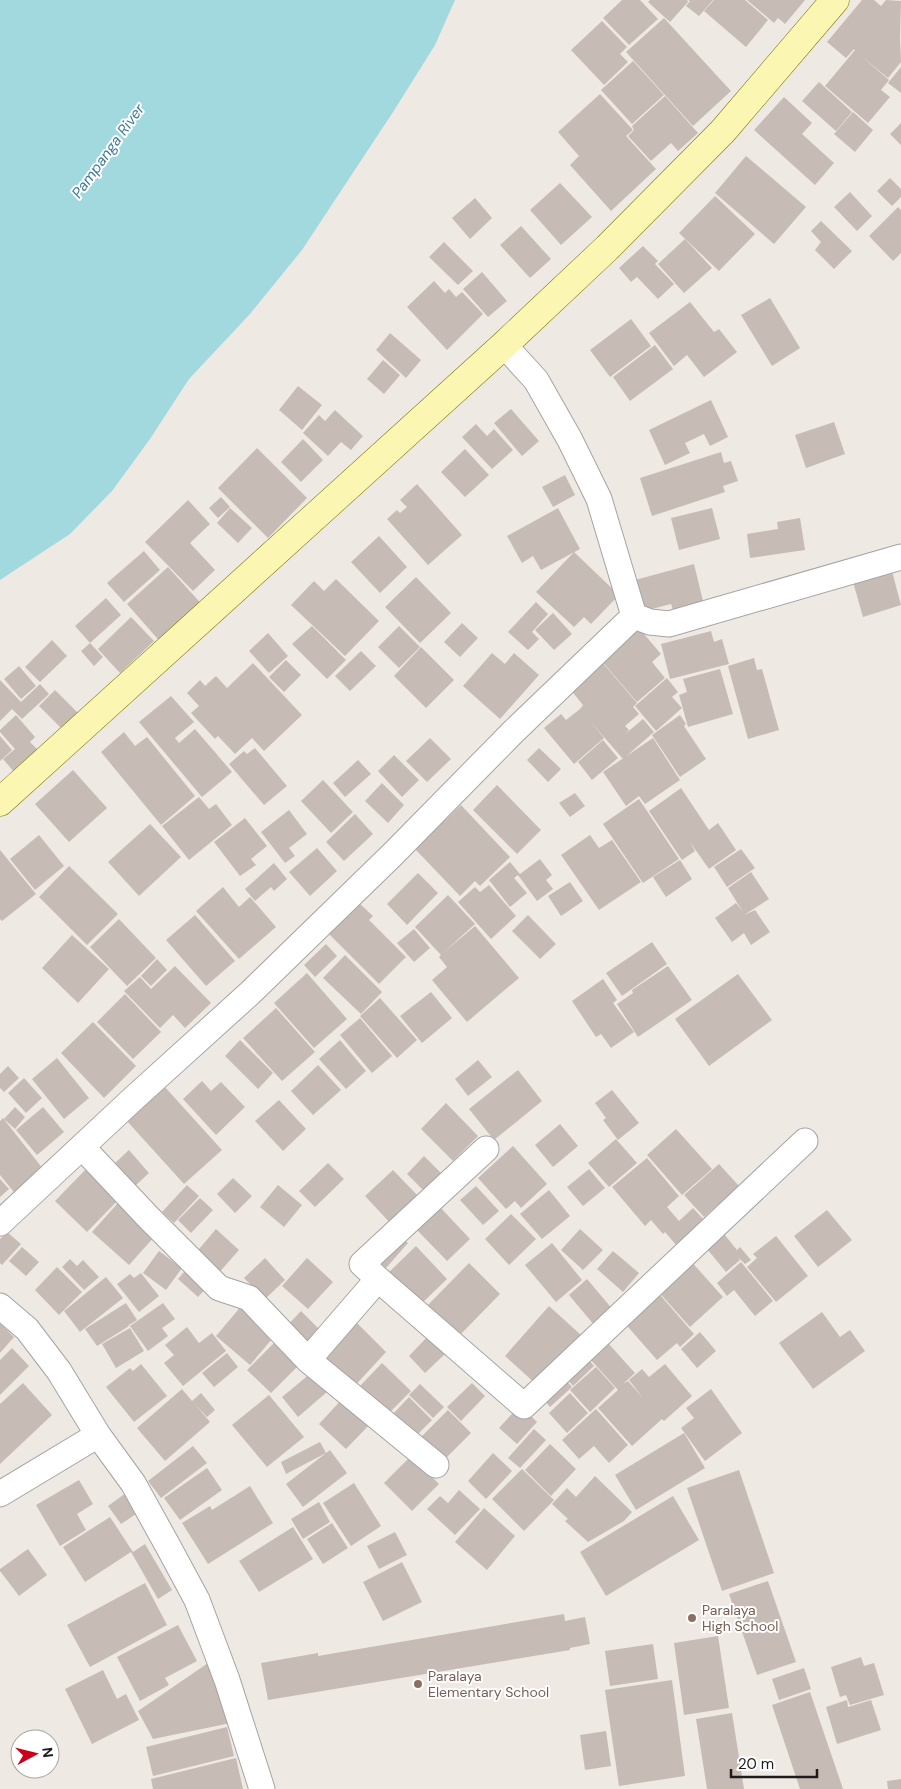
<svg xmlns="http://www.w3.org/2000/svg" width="901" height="1789" viewBox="0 0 901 1789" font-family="'DM Sans',sans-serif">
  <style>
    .water { fill: #a1d9df }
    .building { fill: #c7bbb6 }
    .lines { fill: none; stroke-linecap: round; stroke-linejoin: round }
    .street-casing { stroke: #a4a4a4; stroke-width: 27 }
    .secondary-casing { stroke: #797600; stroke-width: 29 }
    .street { stroke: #fff; stroke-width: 25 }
    .secondary { stroke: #fcf6b3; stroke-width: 28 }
    .education-dot { fill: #8d6e63; stroke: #fff; stroke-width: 2 }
    .labels { text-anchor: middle; stroke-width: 4; stroke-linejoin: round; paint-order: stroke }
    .education-label { font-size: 14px; fill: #785e54; stroke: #fff; text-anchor: start }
    .water-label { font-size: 15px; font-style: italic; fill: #3e7899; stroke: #fff }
  </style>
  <rect width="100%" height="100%" fill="#efe9e3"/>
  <path class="water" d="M0 0H455L435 45 395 109 302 250 250 314 189 379 150 439 112 491 70 534 0 580Z"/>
  <path class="building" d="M622 0H640L658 19 629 45 603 18Z
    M650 0H687L688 2 670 22 648 2Z
    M688 0H713L699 16 686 6 690 1Z
    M714 0H745L768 20 746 47 704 11Z
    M747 0H805L785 24 778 18 774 23Z
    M862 0H874L881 6 886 0 901 1 900 38 901 62 888 78 860 55 889 80 881 90 890 97 868 123 825 86 855 50 854 49 846 58 827 42Z
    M664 18 731 91 693 126 626 52Z
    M602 21 627 47 620 54 628 62 604 85 571 50Z
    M633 61 664 95 632 124 601 90Z
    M901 67V93L888 83Z
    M819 82 852 112 836 131 802 101Z
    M600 94 633 130 626 136 656 169 611 211 570 165 579 156 558 132Z
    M665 96 698 133 678 151 671 143 651 161 628 136 634 130 632 126Z
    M784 97 812 123 802 134 834 163 815 185 754 130Z
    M853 112 873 130 855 152 834 134Z
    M901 123V145L890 134Z
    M746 156 806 207 774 244 715 193Z
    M890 178 901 189V197L892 206 877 191Z
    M560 183 592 217 561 245 530 210Z
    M850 192 872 216 857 231 834 207Z
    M715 196 755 234 719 271 679 233Z
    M475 198 492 218 470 239 452 218Z
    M898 207 901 210V253L893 261 869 236Z
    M821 221 852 251 834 269 815 250 821 242 811 231Z
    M521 226 551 259 530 278 500 245Z
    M685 239 712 268 684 293 658 264Z
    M444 242 473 271 458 285 429 257Z
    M643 246 658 261 655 264 674 284 658 299 637 277 631 282 619 268Z
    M482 272 507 301 488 317 463 289Z
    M434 281 445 293 449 289 456 297 462 292 483 314 447 350 407 307Z
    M770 298 800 348 772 366 741 315Z
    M690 302 714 332 719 329 737 352 704 377 687 355 674 366 649 333Z
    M631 319 651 346 610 377 590 350Z
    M390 333 421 360 406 378 376 350Z
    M655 345 673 369 630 401 613 377Z
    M383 360 400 375 384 394 367 379Z
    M298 386 322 405 302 430 279 410Z
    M711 400 728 437 710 446 704 434 685 443 690 453 665 465 649 430Z
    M511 409 539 441 522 456 494 423Z
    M335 410 363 436 351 450 341 442 328 456 303 433 319 415 325 421Z
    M834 422 845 454 806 468 795 435Z
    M476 424 487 436 494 429 513 450 492 469 462 437Z
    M303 439 323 460 301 482 281 462Z
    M257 448 307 498 268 538 218 488Z
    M465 449 489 475 465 497 441 472Z
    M721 452 724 463 731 461 738 481 723 486 725 492 652 516 640 478Z
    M565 475 575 495 553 507 542 487Z
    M417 484 462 535 428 565 387 519 397 510 400 513 407 507 400 500Z
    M221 497 230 507 218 518 209 508Z
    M188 500 210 524 190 543 215 570 193 591 145 542Z
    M230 508 252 528 238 543 217 523Z
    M558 508 580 549 541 570 533 556 522 563 507 536Z
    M712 508 720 539 679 550 671 518Z
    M800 518 805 550 750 558 747 534 778 529 777 522Z
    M379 536 407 567 380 593 351 562Z
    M144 551 160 570 124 602 107 583Z
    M574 552 619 595 591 624 584 617 574 627 536 592Z
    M694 564 703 601 673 610 671 604 644 611 635 580Z
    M890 564 901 605 863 617 851 575Z
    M168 567 206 609 164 646 127 604Z
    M416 577 451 613 420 643 385 607Z
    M336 579 379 621 345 656 291 605 314 581 324 591Z
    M106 598 121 615 90 643 75 626Z
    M536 602 548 614 532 632 539 639 528 650 508 632Z
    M553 613 572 634 554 650 535 630Z
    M131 617 154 641 120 673 98 649Z
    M462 623 478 638 460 657 444 642Z
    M312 626 346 660 327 679 292 644Z
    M399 626 420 647 399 668 378 647Z
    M638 627 661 654 652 662 665 678 637 702 600 659Z
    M711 631 714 642 722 639 729 664 670 679 661 644Z
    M268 633 288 656 269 673 249 651Z
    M52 640 67 656 40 682 25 667Z
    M90 643 103 657 94 666 81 651Z
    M421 647 454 680 426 708 394 676Z
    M361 651 376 666 350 691 335 676Z
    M492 653 505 664 514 653 539 675 500 719 463 686Z
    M754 658 757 670 762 669 779 730 748 739 728 666Z
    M286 660 301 675 284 692 269 677Z
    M602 662 637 703 633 707 639 714 625 726 629 730 624 735 643 719 654 732 623 759 590 721 604 738 574 764 544 728 561 714 566 720 580 709 583 705 570 689Z
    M253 663 302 715 264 751 252 738 235 754 218 736 215 739 191 713 199 706 187 693 200 680 205 686 216 676 227 688Z
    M19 666 36 686 21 699 4 679Z
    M720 669 733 714 688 727 679 695 687 692 683 679Z
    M667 678 678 692 672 697 682 708 656 731 635 706Z
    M0 680 21 702 40 684 49 694 22 719 12 709 0 721Z
    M55 690 82 717 66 733 39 706Z
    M171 696 194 722 175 738 179 743 195 729 232 772 202 797 139 722Z
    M16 715 35 737 30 742 39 751 15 773 3 759 15 749 0 732V730Z
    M680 715 686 724 684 726 706 759 680 777 652 735Z
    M124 732 135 746 147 737 195 796 161 825 101 752Z
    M0 736 12 750 0 761Z
    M430 738 451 759 427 782 406 761Z
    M653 738 680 780 645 804 639 796 626 806 603 772Z
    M603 740 618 758 592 780 578 762Z
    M255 748 287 786 264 805 229 764 244 751 247 754Z
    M539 748 561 769 548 782 527 760Z
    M394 755 419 780 402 797 378 771Z
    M358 760 371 774 345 797 333 783Z
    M73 770 107 808 69 842 35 804Z
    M323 780 353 812 331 833 301 801Z
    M382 783 404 805 388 823 365 801Z
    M497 785 541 830 517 854 473 810Z
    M681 788 709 830 718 823 736 850 709 869 690 842 695 851 682 860 649 811Z
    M575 793 585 806 570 817 559 803Z
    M199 797 209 809 216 804 232 825 189 860 162 826Z
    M639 799 679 859 643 883 603 824Z
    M461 805 510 857 480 886 475 881 460 896 415 849Z
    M289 810 307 834 289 848 295 856 285 863 261 832Z
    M355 814 373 834 344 861 326 842Z
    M245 818 267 846 251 859 256 865 240 876 214 842Z
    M150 824 181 857 139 896 108 862Z
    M39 835 64 866 35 890 10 859Z
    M590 835 599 848 612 840 641 882 599 910 561 855Z
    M317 848 337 871 310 896 289 872Z
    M741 849 755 868 727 887 714 867Z
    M0 850 36 894 2 921 0 919Z
    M540 859 552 875 546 880 553 889 537 901 518 875 514 878 527 893 510 907 489 880 510 862 520 874Z
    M680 860 692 879 666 897 653 877Z
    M274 863 287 879 274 891 271 887 255 901 245 889Z
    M69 866 118 914 87 945 39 897Z
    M751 872 769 899 744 915 755 910 770 932 751 945 744 933 732 942 715 918 736 903 743 912 728 888Z
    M418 873 438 893 407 925 387 904Z
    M570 882 583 901 561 916 548 896Z
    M489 885 516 916 491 939 458 902 475 887 480 892Z
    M223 887 239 907 250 897 276 927 239 959 196 911Z
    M448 895 475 924 443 953 475 926 519 978 467 1022 432 980 447 967 439 957 441 955 415 927Z
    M359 903 373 916 369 920 406 957 379 984 329 934Z
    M195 915 235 961 206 986 166 940Z
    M528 915 556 944 540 959 512 931Z
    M119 919 156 958 127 986 90 947Z
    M414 929 430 948 414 962 397 943Z
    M72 935 109 969 78 1003 42 968Z
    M652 942 667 964 622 996 606 973Z
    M326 944 337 956 315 977 304 965Z
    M345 955 382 992 361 1014 323 978Z
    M157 959 167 970 151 986 141 976Z
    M175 966 211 1003 185 1028 173 1015 160 1028 124 991 140 977 151 989Z
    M668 966 692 1000 638 1037 617 1004 633 993 632 990Z
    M307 973 347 1019 314 1048 274 1003Z
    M738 974 772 1020 709 1066 675 1019Z
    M603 979 617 1000 613 1003 634 1032 611 1048 601 1034 596 1037 572 1001Z
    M431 992 452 1018 422 1043 400 1016Z
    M125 994 161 1032 133 1059 97 1022Z
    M380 998 417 1040 397 1058 360 1016Z
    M276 1008 315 1052 282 1081 243 1038Z
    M360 1018 392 1056 372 1073 340 1035Z
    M93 1022 136 1066 104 1098 61 1053Z
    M240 1040 273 1073 258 1089 225 1056Z
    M340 1040 366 1071 346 1089 319 1059Z
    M57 1058 89 1098 64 1119 32 1079Z
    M478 1060 492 1077 468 1096 455 1079Z
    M318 1065 341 1090 313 1115 291 1091Z
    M8 1066 19 1078 4 1092 0 1088V1074Z
    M518 1070 542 1101 494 1140 469 1109Z
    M24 1078 42 1098 26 1113 8 1093Z
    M202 1081 211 1091 221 1082 245 1107 216 1135 183 1099Z
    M164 1086 222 1150 184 1184 126 1120Z
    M612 1090 639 1123 618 1140 603 1120 606 1118 595 1103Z
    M279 1100 306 1129 283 1151 255 1121Z
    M446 1103 478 1136 453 1161 421 1129Z
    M15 1107 25 1117 15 1129 4 1119Z
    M43 1107 64 1132 37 1155 16 1130Z
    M3 1118 47 1174 18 1197 0 1175V1121Z
    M560 1124 578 1146 553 1167 535 1145Z
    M676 1129 712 1169 682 1195 647 1155Z
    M616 1139 637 1163 609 1187 588 1163Z
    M513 1146 547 1184 521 1208 515 1201 506 1209 478 1178Z
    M129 1150 149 1173 135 1186 115 1163Z
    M424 1156 443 1175 425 1192 407 1174Z
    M647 1158 679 1196 667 1207 679 1221 693 1208 705 1221 677 1246 665 1232 663 1234 651 1220 645 1226 612 1187Z
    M328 1163 344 1179 315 1207 299 1191Z
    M719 1164 739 1186 704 1217 684 1195Z
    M88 1167 120 1198 87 1232 55 1201Z
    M589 1169 605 1188 583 1206 567 1187Z
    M393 1170 420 1198 392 1225 365 1196Z
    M233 1178 252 1196 235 1213 217 1194Z
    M0 1179 9 1189 0 1197Z
    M187 1185 199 1196 174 1223 162 1212Z
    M278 1185 302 1205 284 1227 260 1207Z
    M476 1186 499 1211 483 1225 460 1200Z
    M549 1190 570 1216 542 1239 520 1214Z
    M200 1198 213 1210 191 1233 178 1220Z
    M118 1203 155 1236 129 1265 92 1232Z
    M440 1207 470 1239 447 1261 417 1230Z
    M827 1210 852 1240 818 1267 794 1236Z
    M511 1214 536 1239 509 1265 485 1239Z
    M216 1229 239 1250 217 1275 194 1255Z
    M580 1229 603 1250 583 1270 561 1250Z
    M7 1232 21 1244 2 1265 0 1263V1239Z
    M724 1234 737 1250 740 1247 751 1260 745 1264 738 1257 740 1260 726 1272 707 1249Z
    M400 1236 408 1243 386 1268 378 1261Z
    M776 1236 808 1276 776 1302 747 1267 757 1258 753 1254Z
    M552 1243 582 1280 556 1302 525 1265Z
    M416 1246 447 1279 418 1307 387 1274Z
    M22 1247 39 1262 26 1276 9 1261Z
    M159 1251 182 1268 166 1290 143 1273Z
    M613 1251 639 1273 623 1292 597 1269Z
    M265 1258 285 1280 265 1299 244 1278Z
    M307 1258 333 1282 308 1309 282 1286Z
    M70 1259 77 1266 83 1260 99 1277 84 1290 62 1267Z
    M689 1259 723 1297 690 1327 656 1289Z
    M741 1262 773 1301 755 1316 734 1290 727 1296 717 1283Z
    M469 1263 500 1294 459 1336 428 1305Z
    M191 1264 211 1283 198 1297 178 1279Z
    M57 1267 82 1292 59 1315 35 1290Z
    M141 1273 159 1296 139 1312 117 1284 130 1274 134 1278Z
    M106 1277 123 1298 80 1332 64 1311Z
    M587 1279 614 1311 595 1326 569 1295Z
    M655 1289 694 1334 680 1347 677 1343 657 1360 621 1319Z
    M126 1303 137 1320 129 1325 128 1324 129 1326 97 1346 85 1329Z
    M163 1303 175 1319 162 1328 168 1336 148 1351 130 1326Z
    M243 1304 277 1333 250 1365 216 1336Z
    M549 1306 581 1335 537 1385 505 1356Z
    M301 1311 325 1335 308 1352 285 1328Z
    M822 1312 840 1337 850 1330 865 1351 813 1389 779 1343Z
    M354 1320 386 1352 350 1391 317 1359Z
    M0 1323 14 1337 0 1353Z
    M187 1327 199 1343 212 1333 226 1351 183 1386 164 1363 174 1355 165 1345Z
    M130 1328 144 1351 116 1368 102 1344Z
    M700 1332 716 1351 697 1368 681 1349Z
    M428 1336 445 1354 425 1373 409 1356Z
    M279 1338 303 1361 271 1393 247 1370Z
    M608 1343 635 1373 623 1384 628 1381 643 1398 629 1380 642 1369 649 1377 665 1364 692 1396 664 1421 662 1419 632 1446 598 1408 618 1390 590 1359Z
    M12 1348 29 1366 0 1395V1360Z
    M227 1353 238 1367 214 1387 202 1373Z
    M584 1354 594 1366 573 1386 562 1373Z
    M382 1363 411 1391 389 1413 360 1386Z
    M141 1364 167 1396 134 1422 106 1387 130 1368 133 1371Z
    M596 1367 615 1388 590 1412 570 1390Z
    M311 1373 327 1392 298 1417 282 1397Z
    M563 1377 572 1387 550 1407 541 1396Z
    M23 1383 52 1415 0 1464V1404Z
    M472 1383 485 1396 461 1421 447 1407Z
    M420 1384 444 1407 433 1418 409 1395Z
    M182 1389 192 1401 201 1393 215 1410 207 1417 195 1404 210 1422 165 1461 137 1428Z
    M711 1389 742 1433 705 1461 681 1428 694 1418 686 1408Z
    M570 1393 588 1413 567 1433 549 1413Z
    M269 1395 304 1437 267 1467 232 1425Z
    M346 1395 373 1421 346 1449 319 1424Z
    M409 1397 432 1420 415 1437 393 1414Z
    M520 1405 537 1422 517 1444 499 1428Z
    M596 1409 628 1445 609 1463 594 1446 579 1459 562 1440Z
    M448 1410 471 1433 440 1464 417 1441Z
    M534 1429 546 1440 520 1468 508 1458Z
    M684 1433 705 1468 636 1510 615 1475Z
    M320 1442 326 1453 286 1474 281 1462Z
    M550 1444 576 1469 551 1496 525 1470Z
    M193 1446 207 1463 161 1498 148 1481Z
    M330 1450 347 1473 303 1507 286 1484Z
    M493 1453 512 1471 486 1499 468 1481Z
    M411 1456 439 1484 412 1511 384 1483Z
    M207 1468 222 1490 180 1520 164 1498Z
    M522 1469 554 1500 524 1531 492 1499Z
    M739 1470 774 1573 722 1591 687 1488Z
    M595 1476 632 1512 624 1521 588 1542 565 1521 568 1519 552 1504 567 1488 576 1497Z
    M79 1480 93 1504 77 1514 86 1530 60 1546 36 1505Z
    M354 1483 381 1526 351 1546 323 1503Z
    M250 1486 273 1523 208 1564 182 1523 210 1506 212 1510Z
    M459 1490 480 1509 455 1535 427 1509 440 1496 448 1503Z
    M126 1493 139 1512 121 1524 108 1506Z
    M673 1496 699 1540 606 1596 580 1552Z
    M319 1502 330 1522 303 1539 291 1519Z
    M484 1508 515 1536 487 1570 455 1542Z
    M110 1517 133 1552 145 1544 172 1590 158 1599 131 1552 85 1582 63 1547Z
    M332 1523 348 1548 323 1564 307 1539Z
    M293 1527 313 1559 259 1592 239 1561Z
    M395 1532 407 1555 379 1569 367 1546Z
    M28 1549 47 1575 19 1596 0 1571V1569Z
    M402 1562 422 1602 383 1621 363 1582Z
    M768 1581 796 1662 757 1675 729 1594Z
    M145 1583 167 1625 90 1667 67 1625Z
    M564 1614 565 1621 585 1617 590 1644 570 1648V1650L268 1700 261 1663 318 1653V1656Z
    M178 1625 197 1661 165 1678 169 1685 140 1701 117 1657Z
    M718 1636 729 1708 684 1715 674 1643Z
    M653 1644 658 1679 610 1686 605 1651Z
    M861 1657 864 1666 874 1663 884 1695 850 1705 846 1695 840 1697 831 1667Z
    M208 1663 231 1723 153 1739 138 1711Z
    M804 1668 811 1689 779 1700 772 1679Z
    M103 1670 117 1699 126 1694 139 1720 92 1744 65 1689Z
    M672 1680 685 1776 619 1786 605 1690Z
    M810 1692 843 1789H800L772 1705Z
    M847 1700 848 1707 871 1700 881 1730 837 1744 826 1707Z
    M732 1713 744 1789H707L696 1719Z
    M227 1727 234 1756 153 1776 146 1747Z
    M606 1731 611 1766 585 1770 580 1735Z
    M236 1758 243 1789H153L151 1779Z
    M901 1779V1789H888L887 1781Z"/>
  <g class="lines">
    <g class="street-casing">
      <path id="street" d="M634 616 650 622 669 624 901 557
        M82 1147 149 1218 219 1288 249 1298 308 1360 436 1465
        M0 1223 134 1098 250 993 393 854 513 732 634 616 599 499 570 440 536 380 504 345
        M378 1279 362 1264 486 1149
        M0 1306 27 1329 59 1371 98 1435 133 1483 169 1548 197 1600 227 1680 262 1789
        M308 1360 378 1279 524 1406 805 1141
        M0 1494 98 1435"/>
    </g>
    <g class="secondary-casing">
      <path id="secondary" d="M0 802 504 345 607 248 723 131 835 0"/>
    </g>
    <use href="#street" class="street"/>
    <use href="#secondary" class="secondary"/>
  </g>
  <g class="education-dot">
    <circle cx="692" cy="1618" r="5"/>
    <circle cx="418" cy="1684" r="5"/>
  </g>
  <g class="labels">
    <g class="education-label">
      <text x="702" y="1615">Paralaya<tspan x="702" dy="16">High School</tspan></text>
      <text x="428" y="1681">Paralaya<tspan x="428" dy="16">Elementary School</tspan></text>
    </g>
    <g class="water-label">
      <text transform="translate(108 151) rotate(-54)" y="5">Pampanga River</text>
    </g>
  </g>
  <g transform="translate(35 1754) rotate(83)"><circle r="24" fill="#ffffff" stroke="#a5a5a5"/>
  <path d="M0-4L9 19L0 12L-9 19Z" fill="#cb001b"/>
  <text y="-8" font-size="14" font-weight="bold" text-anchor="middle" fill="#1d1d1d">N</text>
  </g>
  <path d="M731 1769v8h86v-8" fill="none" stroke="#1d1d1d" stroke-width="2.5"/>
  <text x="738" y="1769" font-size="15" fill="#1d1d1d" stroke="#ffffff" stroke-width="4" paint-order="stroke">20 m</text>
</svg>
